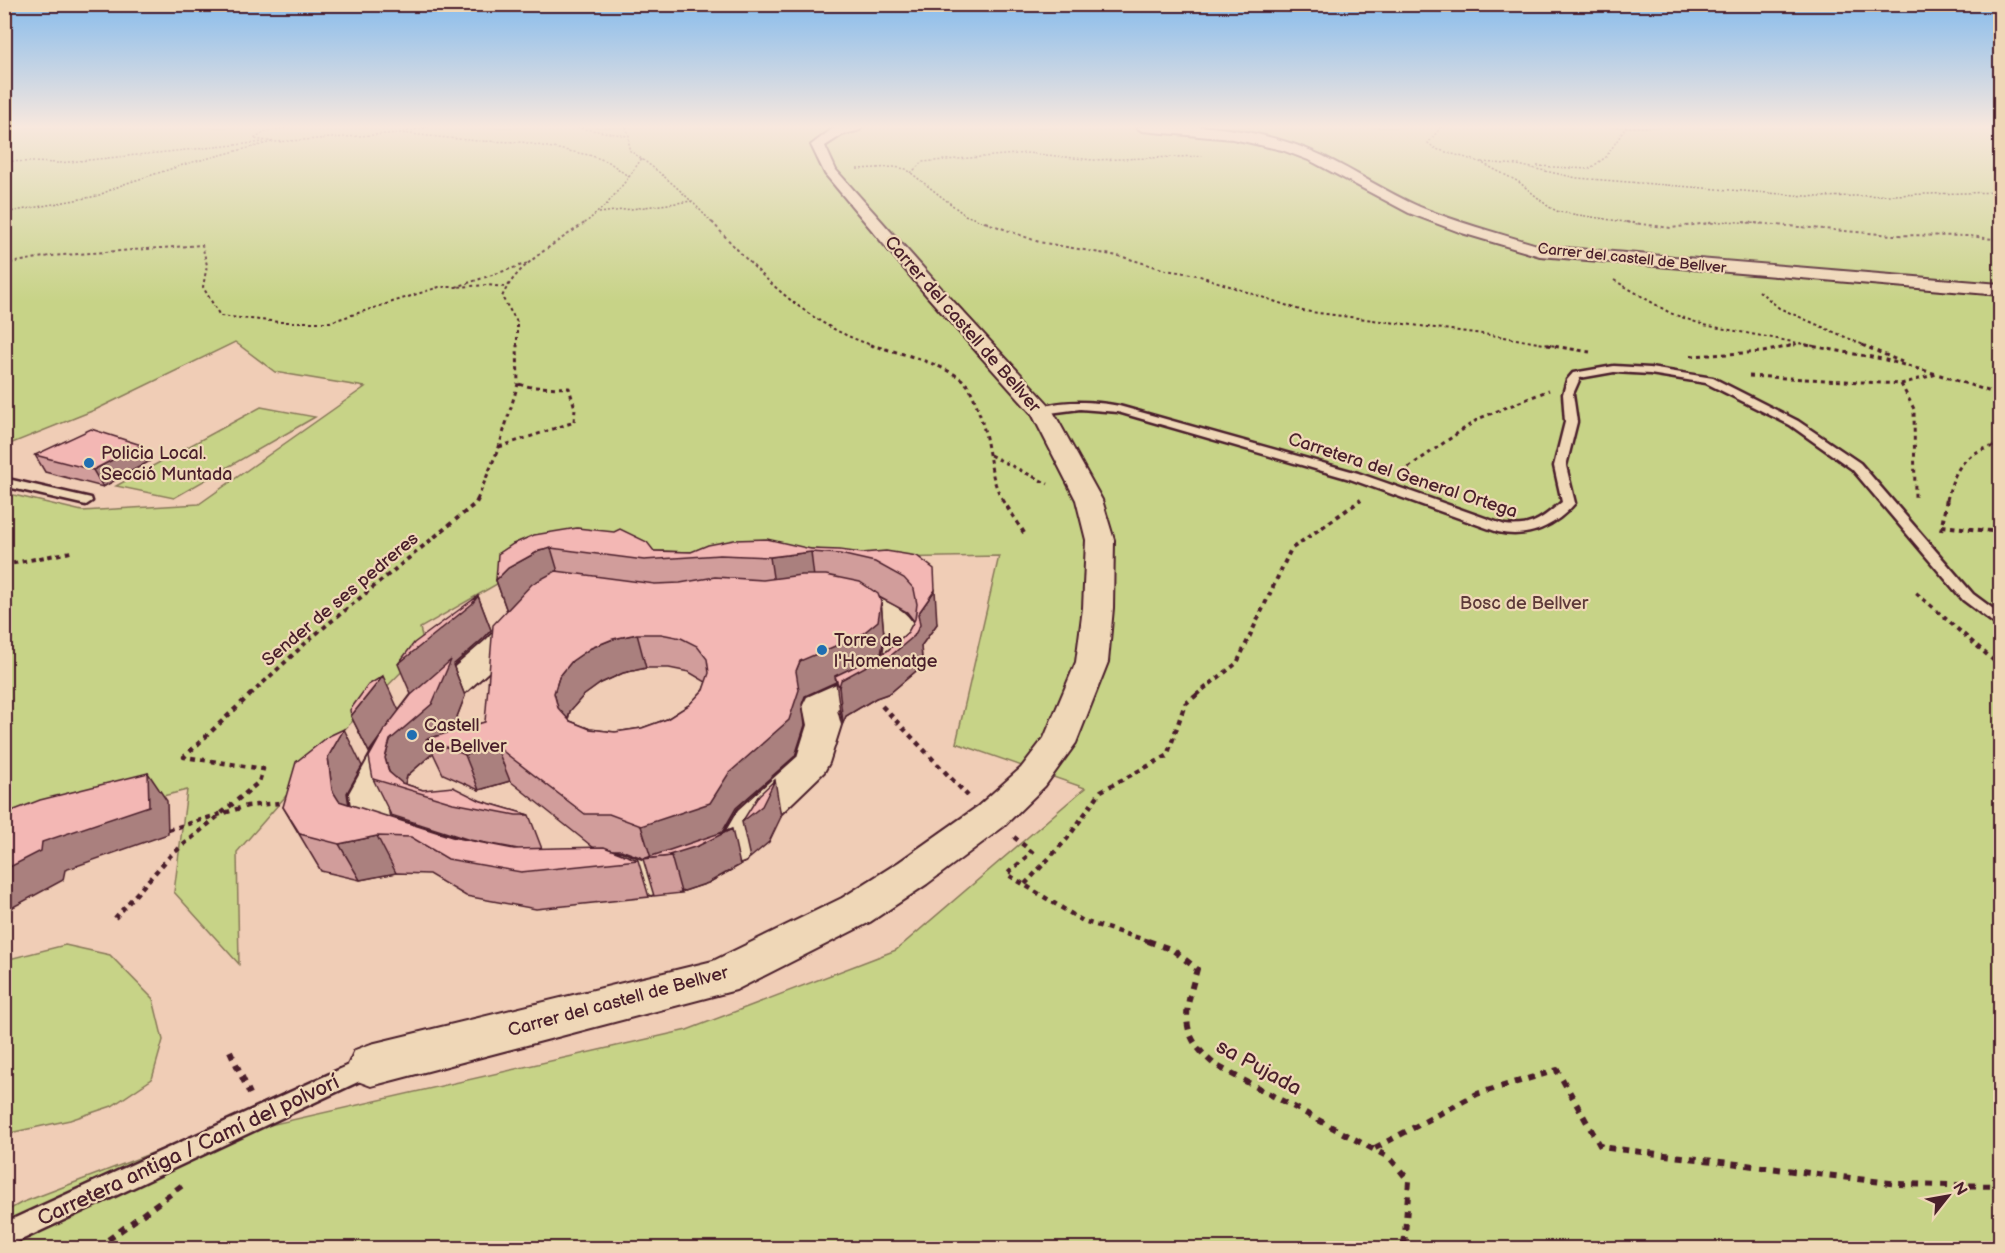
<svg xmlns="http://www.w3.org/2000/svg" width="2005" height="1253" viewBox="0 0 2005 1253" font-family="'Balsamiq Sans',sans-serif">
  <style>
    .green { fill: #c7d387; stroke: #887959; stroke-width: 1.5 }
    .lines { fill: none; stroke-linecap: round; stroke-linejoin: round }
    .lane-casing { stroke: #4a1f2b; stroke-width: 5 }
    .street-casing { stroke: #4a1f2b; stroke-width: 4 }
    .path-far5 { stroke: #4a1f2b; stroke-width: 1.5; stroke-dasharray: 2 2; stroke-linecap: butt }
    .path-far4 { stroke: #4a1f2b; stroke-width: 2; stroke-dasharray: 3 3; stroke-linecap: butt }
    .path-far3 { stroke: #4a1f2b; stroke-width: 3; stroke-dasharray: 4 4; stroke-linecap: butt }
    .path-far2 { stroke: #4a1f2b; stroke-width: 4; stroke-dasharray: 4.5 4.5; stroke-linecap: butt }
    .path-far1 { stroke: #4a1f2b; stroke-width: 4.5; stroke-dasharray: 5 5; stroke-linecap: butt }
    .path { stroke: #4a1f2b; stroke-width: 6; stroke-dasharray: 7 7; stroke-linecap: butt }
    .lane { fill: #efd7b7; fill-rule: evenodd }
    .street { fill: #efd7b7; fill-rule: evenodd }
    .wall { fill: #d19d9b; stroke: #4a1f2b; stroke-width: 1.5; fill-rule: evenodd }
    .shaded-wall { fill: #aa807e; stroke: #4a1f2b; stroke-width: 1.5 }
    .building { fill: #f3b7b4; stroke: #4a1f2b; stroke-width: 1.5; fill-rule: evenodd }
    .poi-dot { fill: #1f6fb2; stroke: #efd7b7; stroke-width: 2 }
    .labels { text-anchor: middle; stroke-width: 4.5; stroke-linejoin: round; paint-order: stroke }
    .far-street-label { font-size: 15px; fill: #4a1f2b; stroke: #efd7b7 }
    .street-label { font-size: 18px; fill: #4a1f2b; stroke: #efd7b7 }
    .poi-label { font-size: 18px; fill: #4a1f2b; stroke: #efd7b7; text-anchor: start }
    .park-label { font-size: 18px; fill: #5d3a39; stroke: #efd7b7 }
    .near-street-label { font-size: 21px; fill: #4a1f2b; stroke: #efd7b7 }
  </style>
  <rect width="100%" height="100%" fill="#f0cdb6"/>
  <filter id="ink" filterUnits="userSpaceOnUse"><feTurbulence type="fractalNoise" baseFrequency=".0167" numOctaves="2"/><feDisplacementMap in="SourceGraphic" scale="12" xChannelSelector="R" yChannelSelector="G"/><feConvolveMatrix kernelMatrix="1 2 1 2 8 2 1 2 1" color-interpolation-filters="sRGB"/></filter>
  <g filter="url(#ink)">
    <path class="green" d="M5 127H2000V1248H5V1212L21 1203 160 1150 687 1030 896 950 1085 788 956 743 999 556 828 559 710 557 611 546 516 573 420 628 425 648 339 735 237 852 239 964 174 892 187 790 63 821 5 848V493L82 511 199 504 365 387 275 372 235 342 97 409 5 446Z
      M261 407 315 417 174 498 116 486Z
      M65 945 110 955 153 999 163 1040 152 1079 112 1106 70 1120 5 1134V960Z"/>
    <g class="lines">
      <g class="lane-casing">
        <path id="lane" d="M1614 366 1650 368 1713 378 1798 421 1860 463 1973 594 2000 614V625L1995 624 1963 600 1852 469 1790 425 1706 383 1650 374 1614 372 1580 378 1573 394 1577 422 1566 466 1575 503C1556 526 1528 539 1498 532L1350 479 1118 412 1080 409 1042 414 1036 411C1053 398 1099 402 1119 406L1358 473 1505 525C1533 528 1542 518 1562 502L1554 466 1565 422 1563 394 1567 380 1573 373Z
          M12 480 91 498 92 501 86 505 12 488 4 490V482Z
          M369 1056 377 1059 380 1066 377 1073 4 1248V1223Z"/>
      </g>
      <g class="street-casing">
        <path id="street" d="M843 127H862L860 130 842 135 825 146 836 170 941 288 1050 406 1102 500 1114 540 1113 608 1108 662 1076 743 1045 786 1003 827 927 884 870 922 736 990 371 1086 355 1080 348 1065 355 1050 371 1044 713 961 842 898 899 862 977 807 1021 768 1044 738 1076 662 1083 608 1086 540 1076 500 1032 414 927 296 825 174 811 145 832 129Z
          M1136 127C1196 121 1268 130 1323 156 1356 172 1386 192 1420 207 1459 223 1500 234 1541 246L2000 284V295L1540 256 1462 233 1409 213 1311 161 1282 150 1233 139 1142 131Z
          M561 584C596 587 630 597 665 597 684 597 701 592 720 591 736 590 753 593 770 593 785 593 800 588 815 588 845 588 917 598 917 639 917 681 868 695 837 710L841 725 829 763 824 772 764 830 746 861 651 895 617 882 530 884 469 872 359 836 354 826 349 793 373 750 401 713 486 640 521 604 551 587ZM566 602 663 615 687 614 721 608 769 611 805 606H830L864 613 883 626 886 636 883 656 866 671 807 697 803 705 807 725 797 757 738 810 720 841 652 864 620 852 530 854 469 842 389 817 385 793 399 765 425 729 508 654 541 616Z"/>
      </g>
      <path class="path-far5" d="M290 127 265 132 254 139 275 142 400 133 478 141 522 142 589 155 609 162 629 177 607 204 584 224
        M573 127 628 136
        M626 127 629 136V150C660 171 688 196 713 224
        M1441 127 1428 143 1436 149 1480 162 1519 182 1549 207 1559 212 1638 224
        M403 132 429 127
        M4 161 59 163 264 142
        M1482 162 1518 165 1577 178 1819 197 2000 192
        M1537 166 1589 169 1606 157 1626 127H1648
        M857 169 894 167 906 169 965 215 989 224
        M911 173 922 162 1028 153 1093 160 1202 156
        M629 177 642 158
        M4 213 97 196 124 184 189 163 272 142
        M599 213 692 201
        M1704 224 1727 221 1761 224"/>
      <path class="path-far4" d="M712 222C758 273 807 326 875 346
        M985 222 1039 242 1123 257 1166 270 1197 275 1303 311 1498 336 1556 346
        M1626 222 1671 228 1716 222
        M1743 222 1891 235 1970 236 2000 240
        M4 264 50 256 202 245 207 265 203 287 220 316 280 322H330L439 287H456
        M1614 280 1670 313 1704 325 1814 346
        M504 287 488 285 456 287 528 263
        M1759 291 1779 308 1866 346
        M517 346V322L502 297C517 263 557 243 586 222
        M1788 346 1801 343"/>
      <path class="path-far3" d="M870 345C894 351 954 366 968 386 975 396 985 430 987 443 991 463 992 483 1003 500
        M1547 345 1590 352
        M1806 345 1882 359 1937 374
        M1862 345 1902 362
        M1691 356 1763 352 1795 345
        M1749 376 1901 384 1937 374 2000 395
        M1901 384 1914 409 1915 500
        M499 447 574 422 575 408 569 388 531 387 518 384
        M990 455 1048 484
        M1402 472 1478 419 1549 390
        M477 500 499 447 518 384 517 345
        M1947 500C1955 467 1965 451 2000 445"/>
      <path class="path-far2" d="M1002 499 1026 536
        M1942 526 2000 532
        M1941 531 1947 499
        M4 565 71 552
        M1916 593 2000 666
        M250 695 311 638 476 503 478 499
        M1196 695 1237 663 1291 549 1361 500"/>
      <path class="path-far1" d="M882 706 968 796
        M168 830 247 806 289 802
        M1014 837 1032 852 1007 874 1083 921 1152 942
        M1025 884 1067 839 1101 791 1167 756 1185 704 1198 694
        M115 918 170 856 259 782 263 769 184 757 251 694"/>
      <path class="path" d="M1148 941 1173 950 1197 969C1185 1012 1177 1033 1215 1065L1390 1158 1409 1181 1404 1248
        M230 1051 250 1094
        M1375 1148 1477 1094 1557 1070 1601 1147 1898 1184 2000 1186
        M97 1248 184 1184"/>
      <use href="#lane" class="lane"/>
      <use href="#street" class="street"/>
    </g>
    <path class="wall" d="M141 445 150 461 103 487 45 472 35 455Z
      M513 544 654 551 691 552 811 549 862 553 917 556 937 624 921 646 922 660 916 671 890 693 876 698 846 716 843 723 840 711 836 682 805 696 802 704 805 725 795 756 736 808 723 832 740 865 708 883 681 892 682 893 654 896 643 859H645L621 850H611L638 860 649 897 536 909 466 896 429 874 396 873 360 880 321 871 283 807 362 766 347 793 348 805 452 837 518 849 470 840 391 815 373 779 379 739 369 752 351 716 399 710 411 694 478 596 491 630 484 638 453 665 465 696 451 732 485 722 507 611 496 580ZM879 597 907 612 914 621 908 632 887 651 881 654 884 636 881 602ZM646 668H669L689 672 706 682 703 690 689 705 667 719 642 728 615 732 590 729 570 721 568 719 570 711 583 696 601 683 623 673ZM433 753 443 774 479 790 510 781 594 848 542 849 529 815 481 801 423 790 405 784 407 776Z"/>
    <path class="shaded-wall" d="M141 445 150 461 103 487 93 470Z
      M551 548 561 582 508 614 496 580 508 568 539 551Z
      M811 552 815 586 775 591 770 557Z
      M935 590 937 624 921 646 922 660 916 671 890 693 876 698 846 716 843 723 839 687 835 676 836 682 805 696 802 704 805 725 795 756 736 808 721 834 732 829 740 865 708 883 681 892 671 856 651 858 641 826 729 773 796 671 800 661 881 602 884 636 881 655 914 636 918 614Z
      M478 596 491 630 484 638 453 665 465 696 448 740 427 739 433 753 407 776 404 788 389 772 385 758 390 740 413 699 398 664Z
      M637 634 646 668 623 673 601 683 583 696 570 711 566 728 558 708 554 693 559 677 572 661 591 648 613 639Z
      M383 676 399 711 369 752 351 716Z
      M344 729 362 766 347 793 352 826 332 790 328 757Z
      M496 746 510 781 479 790 465 755Z
      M148 773 167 801 168 834 65 870 63 880 4 912V870L42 842Z
      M775 780 781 817 769 842 750 858 742 822Z
      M377 836 396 873 360 880 339 844Z"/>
    <path class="building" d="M91 429 141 445 93 470 35 455Z
      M577 528 614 532 620 529 647 542 654 551 691 552 708 545 734 540 767 539 811 549 840 550 862 553 886 551 917 556 934 569 935 590 918 614 920 625 914 636 888 658 872 663 841 680 839 687 835 676 887 651 908 632 915 619 917 604 914 589 904 578 875 562 840 554 811 552 770 557 720 555 644 560 551 548 539 551 508 568 496 580 498 554 513 544 534 535Z
      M556 571 655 584 680 583 715 577 763 580 801 575H826L860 582 878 594 881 602 878 621 861 635 800 661 796 671 799 690 789 720 729 773 710 803 641 826 609 814H585L496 746 465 755 427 739 485 722 493 625 532 584ZM637 634H661L681 638 697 646 707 659 709 673 703 690 689 705 667 719 642 728 615 732 590 729 570 721 558 708 554 693 559 677 572 661 591 648 613 639Z
      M478 596 472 604 398 664 414 643Z
      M451 660 432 704 390 740 385 758 389 772 402 783 423 790 453 787 481 801 529 815H516L453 803 373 779 369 757 384 730 411 695Z
      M383 676 351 716 350 710 368 685Z
      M344 729 328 757 332 790 339 801 452 837 514 849 604 847 638 860 521 872 448 859 411 837 377 836 339 844 300 834 283 807 296 762 329 736Z
      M148 773 149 806 42 842 41 851 4 870V814L40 800Z
      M775 780 762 806 742 822 759 795Z
      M732 829 698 846 669 855 671 856 643 859Z"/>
  </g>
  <linearGradient id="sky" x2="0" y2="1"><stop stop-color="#88bcec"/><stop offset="0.42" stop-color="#f8e8de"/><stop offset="1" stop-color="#f8e8de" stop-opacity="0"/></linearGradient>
  <rect width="2005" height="302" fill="url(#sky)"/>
  <g class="poi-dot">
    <circle cx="89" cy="463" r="6"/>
    <circle cx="822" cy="650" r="6"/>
    <circle cx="412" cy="735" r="6"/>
  </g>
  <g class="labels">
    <g class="far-street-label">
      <text transform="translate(1632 258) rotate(6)" y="5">Carrer del castell de Bellver</text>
    </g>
    <g class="street-label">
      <text transform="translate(963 324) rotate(49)" y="6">Carrer del castell de Bellver</text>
      <text transform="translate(1403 475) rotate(18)" y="6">Carretera del General Ortega</text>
      <text transform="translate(340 599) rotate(-40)" y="6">Sender de ses pedreres</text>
      <text transform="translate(618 1001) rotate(-15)" y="6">Carrer del castell de Bellver</text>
    </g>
    <g class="poi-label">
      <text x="101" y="459">Policia Local.<tspan x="101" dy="21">Secció Muntada</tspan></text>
      <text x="834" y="646">Torre de<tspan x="834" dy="21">l'Homenatge</tspan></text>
      <text x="424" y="731">Castell<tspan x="424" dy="21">de Bellver</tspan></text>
    </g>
    <g class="park-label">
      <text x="1524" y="609">Bosc de Bellver</text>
    </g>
    <g class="near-street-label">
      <text transform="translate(1259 1067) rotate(29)" y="7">sa Pujada</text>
      <text transform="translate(188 1150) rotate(-25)" y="7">Carretera antiga / Camí del polvorí</text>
    </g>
  </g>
  <rect width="2005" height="1253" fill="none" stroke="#efd7b7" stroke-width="24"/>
  <rect x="12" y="12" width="1981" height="1229" fill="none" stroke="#4a1f2b" stroke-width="2" filter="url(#ink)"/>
  <g transform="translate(1948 1196) rotate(59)" stroke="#efd7b7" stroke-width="4.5" paint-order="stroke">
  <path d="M0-4.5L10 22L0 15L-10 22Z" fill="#4a1f2b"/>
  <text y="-9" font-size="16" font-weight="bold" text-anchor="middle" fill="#4a1f2b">N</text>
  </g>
</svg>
